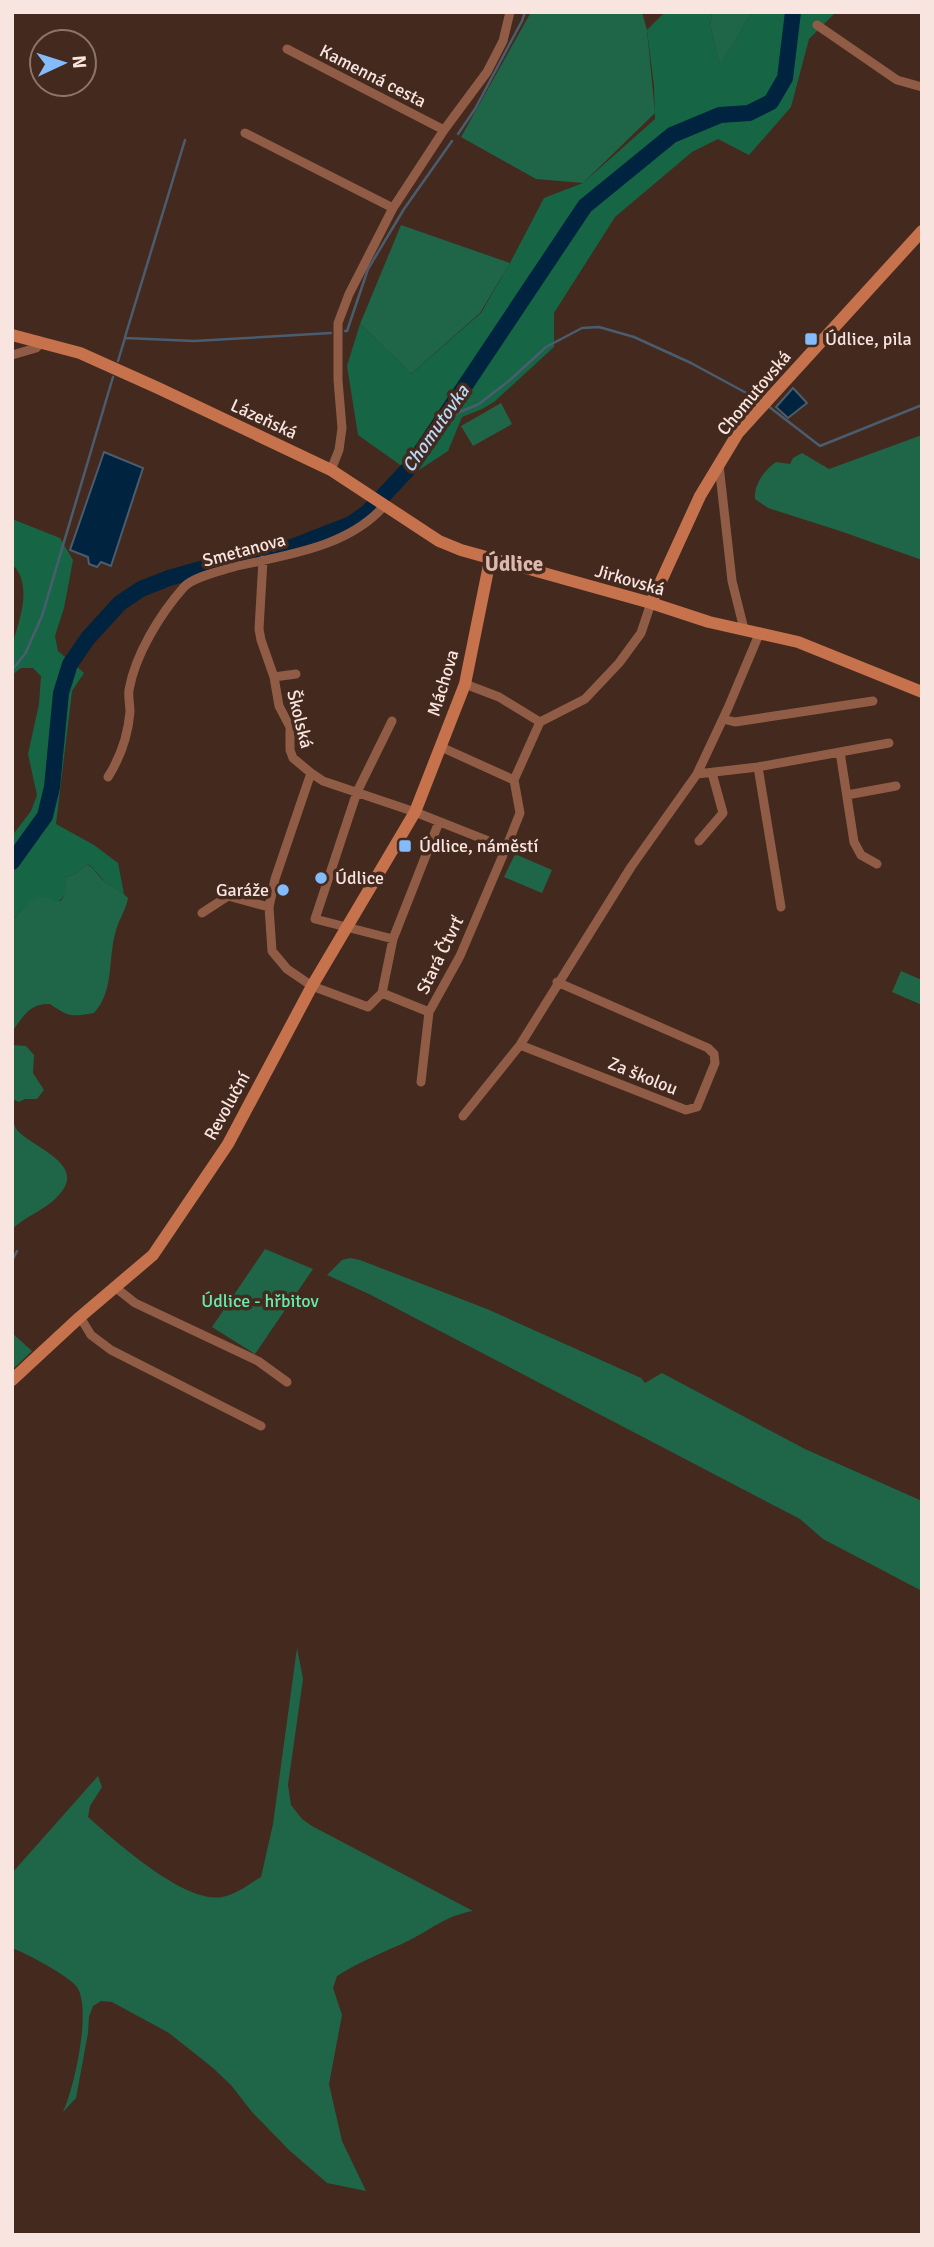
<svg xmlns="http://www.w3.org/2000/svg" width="934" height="2247" viewBox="0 0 934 2247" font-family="Signika,sans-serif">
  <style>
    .green { fill: #1e6647 }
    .forest { fill: #166646 }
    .water { fill: #00233f; stroke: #4a5d6f; stroke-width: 2 }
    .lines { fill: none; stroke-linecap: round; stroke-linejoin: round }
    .stream { stroke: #4a5d6f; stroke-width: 2.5 }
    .river { stroke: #00233f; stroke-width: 16 }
    .street { stroke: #915c45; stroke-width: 9 }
    .secondary { stroke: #c6724c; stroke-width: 12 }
    .poi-dot { fill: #84bcfb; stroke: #44291f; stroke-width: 2.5 }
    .labels { text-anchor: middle; stroke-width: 7; stroke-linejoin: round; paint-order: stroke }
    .street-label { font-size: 18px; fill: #f8e5df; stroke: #44291f }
    .poi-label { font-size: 18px; fill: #f8e5df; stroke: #44291f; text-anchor: start }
    .park-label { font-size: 18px; fill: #68ebb0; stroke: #44291f }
    .water-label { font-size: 19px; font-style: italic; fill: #b7dafa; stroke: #44291f }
    .quarter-label { font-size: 21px; font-weight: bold; fill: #dcb9ac; stroke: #44291f }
  </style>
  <rect width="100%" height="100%" fill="#44291f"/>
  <path class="green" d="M531 12H642L647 30 655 113 583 183 536 179 461 137Z
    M712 12H752L720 66 710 25Z
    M401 225 510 263 480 313 411 374 360 324Z
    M501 403 512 424 473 446 461 426Z
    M922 435V560L840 531 768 508 755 499C754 485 764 470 776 462L790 464 793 458 802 453 829 469Z
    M515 854 552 870 542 893 504 877Z
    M87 864C94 868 97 875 104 881 112 887 120 890 128 898 126 910 118 921 115 934 108 961 114 991 94 1013 71 1017 69 1017 50 1004 29 1003 22 1018 12 1032L13 920C20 912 32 895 44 895 52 896 53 900 60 901L63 898 66 877 75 874Z
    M901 971 922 980V1005L892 992Z
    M12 1045 26 1046 34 1055 33 1073 44 1090 37 1099H25L19 1102 12 1099Z
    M12 1117C14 1123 15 1129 19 1132 36 1149 88 1165 58 1196 45 1210 26 1216 12 1229Z
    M265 1249 313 1269 255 1354 212 1327Z
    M350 1258 360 1260 487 1309 641 1378 645 1383 662 1373 805 1449 922 1501V1591L823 1539 800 1519 369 1294 327 1275 342 1260Z
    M12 1333 32 1351 12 1370Z
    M297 1648 303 1679 288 1785 291 1805 302 1819 312 1826 473 1911C448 1915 433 1928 410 1940 385 1952 360 1961 337 1976L333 1988 342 2015 329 2084 342 2141 366 2191 327 2183 289 2150 252 2112 231 2085 213 2068 169 2033 112 2002 101 2001 93 2006 89 2017 88 2033 76 2098 63 2112C74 2089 92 2009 77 1987 69 1976 26 1953 12 1948V1873L98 1776 102 1787 90 1806 88 1817C115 1841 185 1904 222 1897 236 1895 249 1884 261 1877L273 1824Z"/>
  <path class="forest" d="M665 12H712L710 25 720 65 752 12H836L809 39 791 107 749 155 718 139 692 152 615 217 554 313V347L494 402 482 409 462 417 448 451 413 474 358 435 347 366 360 324 411 374 481 313 510 263 544 198 583 183 655 119 654 86 647 30Z
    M12 519 60 538 73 560 64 608 55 636 58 651 84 673 72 691 56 824 94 845 118 863 124 894 105 882 91 866 87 864 75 874 66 877C65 887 67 900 55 902 39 886 23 908 12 921V836L31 811 37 795 28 754 39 704 41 676 33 668H21L12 675C12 665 10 652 13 642 20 618 33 584 12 564Z"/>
  <path class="water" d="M793 388 807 403 788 418 776 407Z
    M104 452 143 468 111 566 101 562 97 567 89 564 88 557 70 550Z"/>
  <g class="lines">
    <path class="stream" d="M458 134 475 109 522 21 525 12
      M345 331H347L368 269 404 209 452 141
      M125 337 185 140
      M118 361 125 338 194 341 331 333
      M768 406 820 446 922 405
      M443 419 479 404 510 380 546 347 582 328 599 327 634 337 691 363 763 402
      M12 670 25 654 42 616 113 377
      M12 1261 17 1251"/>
    <path class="river" d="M12 862 45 816 52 787 61 693 70 664 88 638 120 603 141 589 169 578 261 552 292 547 351 524 368 512 412 465 585 206 672 135 720 115 749 113 771 102 785 78 793 12"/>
    <path class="street" d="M817 25 897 80 922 87
      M287 49 444 130
      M245 133 393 208
      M12 355 36 348 41 343
      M719 465 732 581 744 629
      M331 470 339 450 342 428 338 380V323L349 294 393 208 444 130 487 72 503 41 510 12
      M263 560 259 629 261 640 274 677
      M296 674 274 677 279 706 290 727V750L293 758 311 773 323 781 415 812 506 848 520 813 514 780
      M465 684 499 697 540 722
      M723 719 735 722 873 701
      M392 721 357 792 315 919 393 939 439 822
      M540 722 585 699 619 663 641 633 651 603
      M441 747 514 780
      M840 752 889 743
      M758 767 781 907
      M311 773 275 879 269 907 272 951 287 969 312 986 368 1007 382 993 429 1012
      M697 774 758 767 840 752 854 842 861 855 877 864
      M108 777C120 758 128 735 130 712 130 705 128 697 129 690 135 655 160 614 184 587 193 577 220 571 233 567 285 555 347 548 384 506
      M514 780 540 722
      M847 795 896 786
      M699 841 723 813 712 773
      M202 913 228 896 269 907
      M382 993 393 939
      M520 1045 686 1110 697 1107 715 1063 714 1054 708 1048 557 982
      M421 1082 429 1012 460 956 506 848
      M463 1116 520 1045 631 867 697 774 728 708 760 632
      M116 1288 135 1303 258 1361 287 1382
      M80 1317 91 1335 111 1350 261 1426"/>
    <path class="secondary" d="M12 335 80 353 158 388 331 470 439 541 461 550 651 603 709 622 798 642 922 692
      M651 603 700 496 738 433 922 231
      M12 1380 80 1317 153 1255 228 1144 312 986 415 812 465 684 490 560"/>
  </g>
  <g class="poi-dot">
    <rect x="804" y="332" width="14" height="14" rx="3.5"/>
    <rect x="398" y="839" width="14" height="14" rx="3.5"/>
    <circle cx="321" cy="878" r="7"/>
    <circle cx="283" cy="890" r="7"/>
  </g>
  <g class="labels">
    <g class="street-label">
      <text transform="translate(373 76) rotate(27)" y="6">Kamenná cesta</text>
      <text transform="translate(754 393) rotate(-50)" y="6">Chomutovská</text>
      <text transform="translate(264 419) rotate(25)" y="6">Lázeňská</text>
      <text transform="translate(244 550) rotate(-15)" y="6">Smetanova</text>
      <text transform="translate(630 580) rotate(16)" y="6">Jirkovská</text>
      <text transform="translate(443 683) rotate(-73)" y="6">Máchova</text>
      <text transform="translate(300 719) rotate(76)" y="6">Školská</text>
      <text transform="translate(440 955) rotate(-64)" y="6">Stará Čtvrť</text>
      <text transform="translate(643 1076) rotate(22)" y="6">Za školou</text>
      <text transform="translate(227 1106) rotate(-61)" y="6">Revoluční</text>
    </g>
    <g class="poi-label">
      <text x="825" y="345">Údlice, pila</text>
      <text x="419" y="852">Údlice, náměstí</text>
      <text x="335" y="884">Údlice</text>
      <text x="269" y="896" text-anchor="end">Garáže</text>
    </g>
    <g class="park-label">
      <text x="260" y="1307">Údlice - hřbitov</text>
    </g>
    <g class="water-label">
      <text transform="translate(435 428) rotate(-55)" y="7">Chomutovka</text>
    </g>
    <g class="quarter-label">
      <text x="514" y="571">Údlice</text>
    </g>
  </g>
  <rect width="934" height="2247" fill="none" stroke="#f8e5df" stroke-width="28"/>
  <g transform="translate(63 63) rotate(86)"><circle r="33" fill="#44291f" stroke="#8c746c" stroke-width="2"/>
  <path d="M0-5L12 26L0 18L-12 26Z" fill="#84bcfb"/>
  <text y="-10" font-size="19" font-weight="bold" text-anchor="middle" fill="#f8e5df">N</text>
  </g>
</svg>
